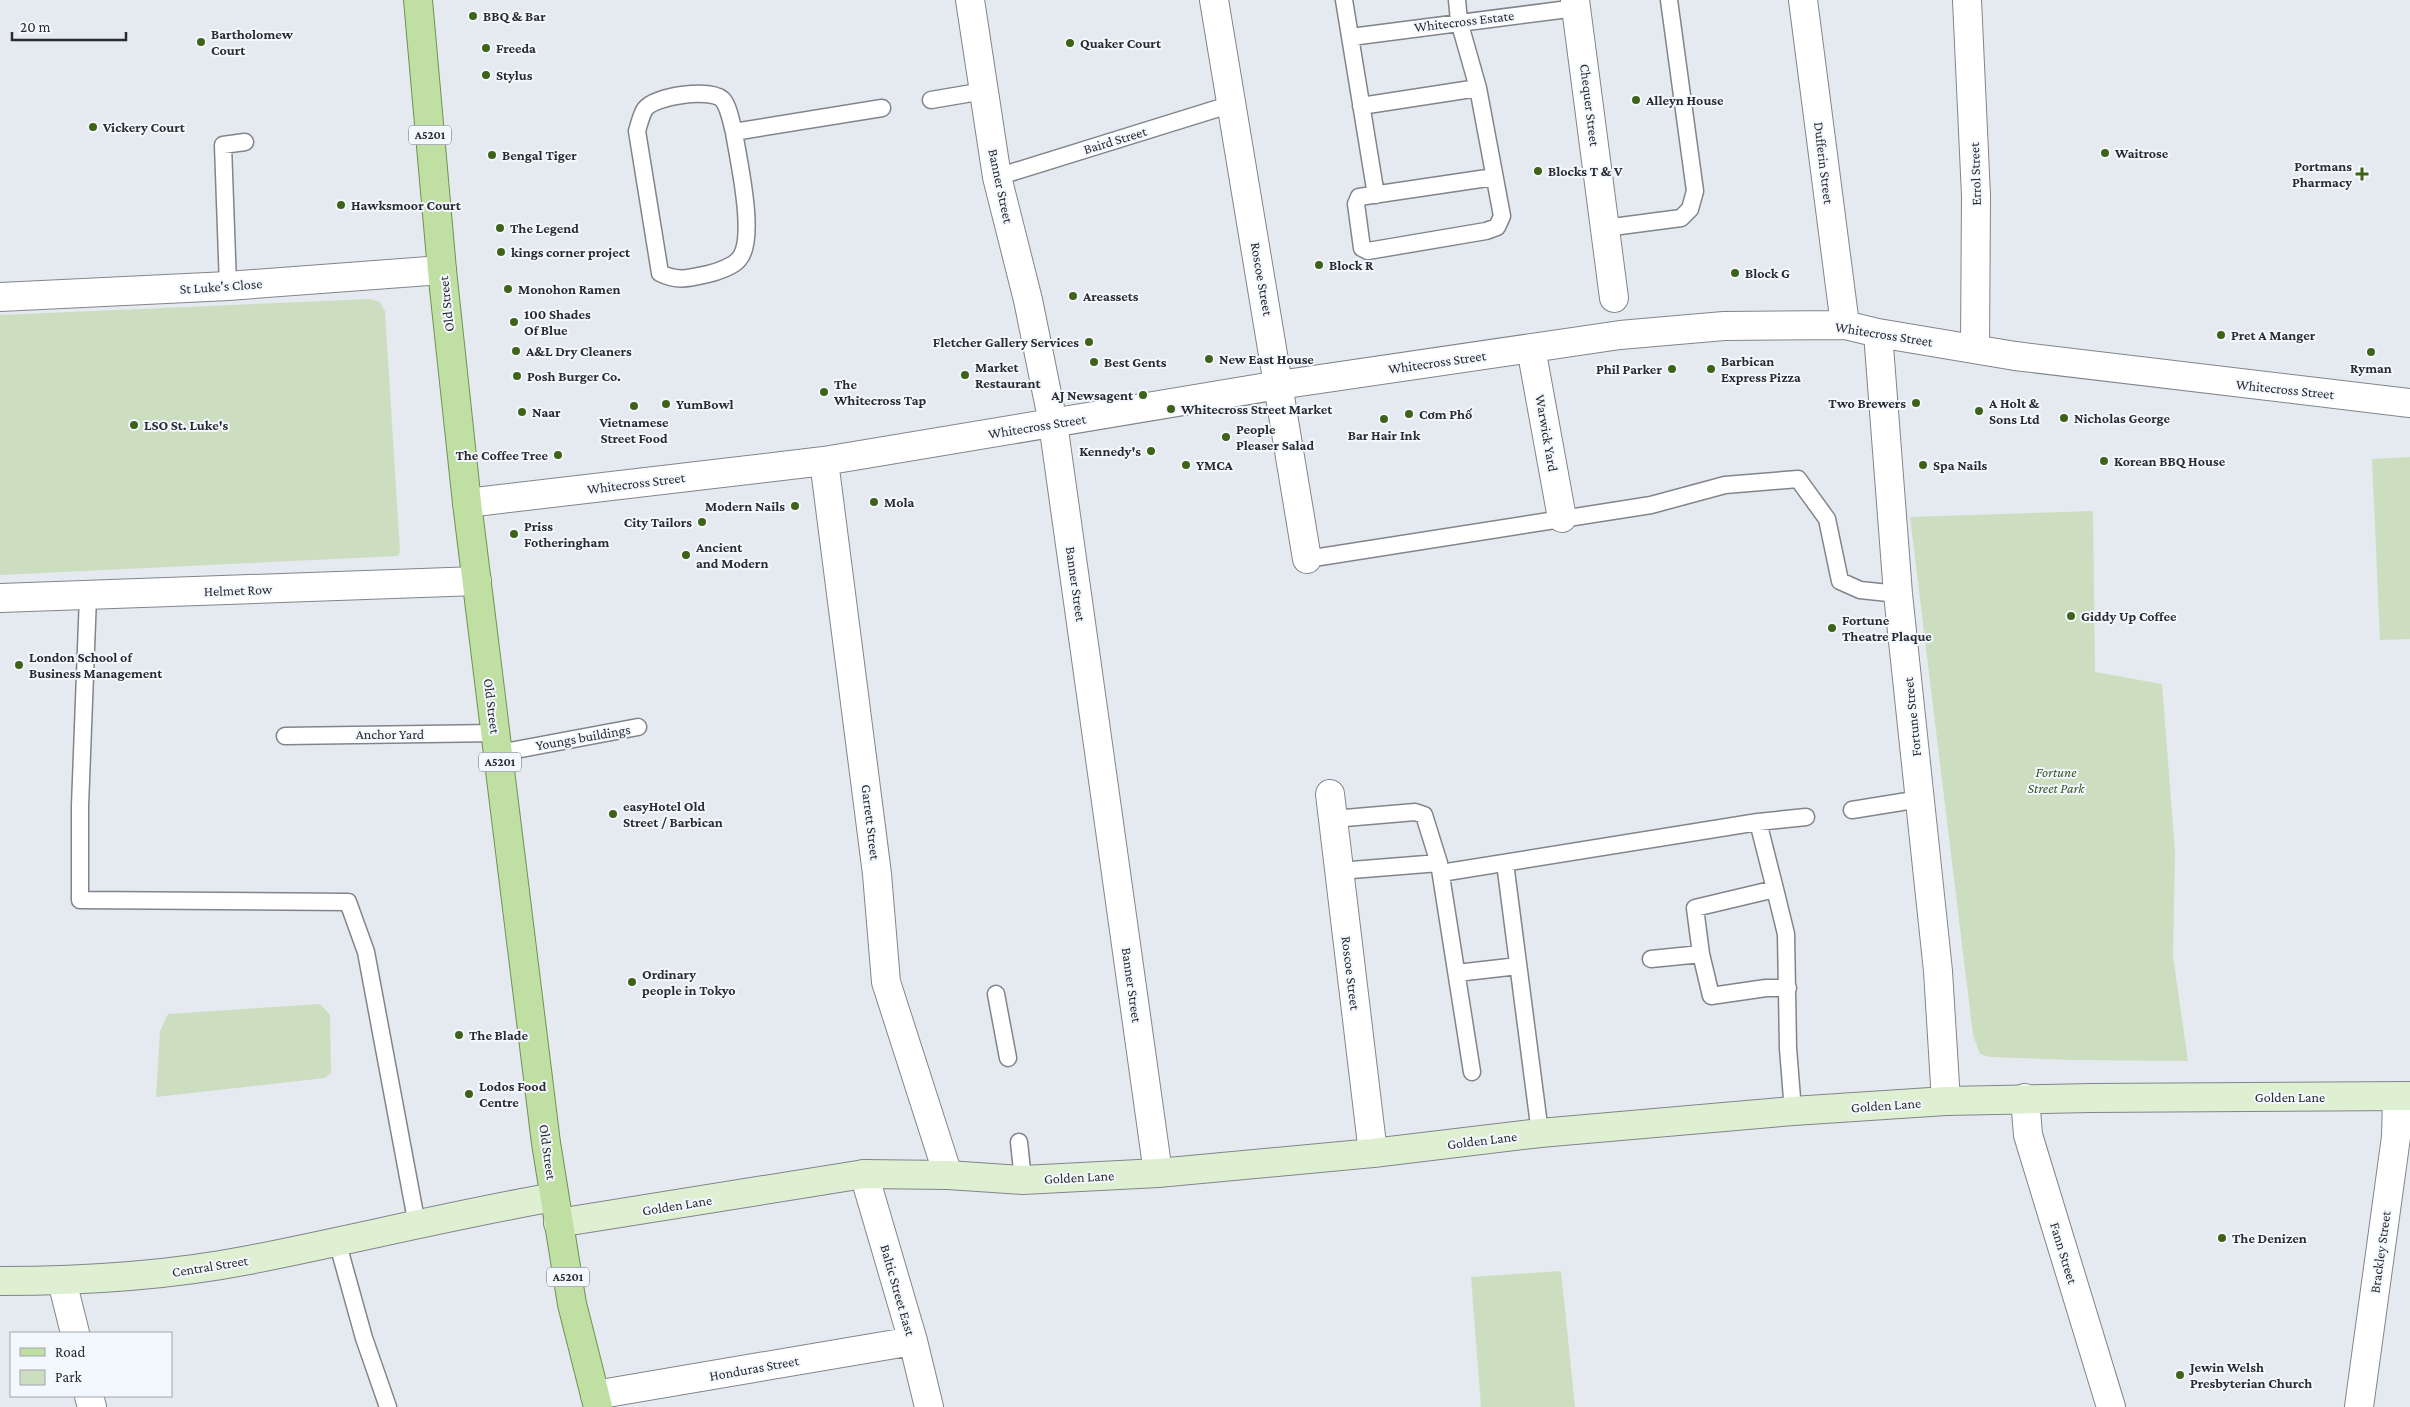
<svg xmlns="http://www.w3.org/2000/svg" width="2410" height="1407" viewBox="0 0 2410 1407" font-family="'Crimson Pro',serif">
  <style>
    .green { fill: #ccdebf }
    .lines { fill: none; stroke-linecap: round; stroke-linejoin: round }
    .lane-casing { stroke: #81858b; stroke-width: 19 }
    .street-casing { stroke: #81858b; stroke-width: 30 }
    .secondary-casing { stroke: #81858b; stroke-width: 30 }
    .primary-casing { stroke: #6f9252; stroke-width: 30 }
    .lane { stroke: #fff; stroke-width: 16 }
    .street { stroke: #fff; stroke-width: 28 }
    .secondary { stroke: #dfefd1; stroke-width: 28 }
    .primary { stroke: #bfdfa3; stroke-width: 28 }
    .poi-dot { fill: #3f6219; stroke: #f3f7fe; stroke-width: 2 }
    .labels { text-anchor: middle; stroke-width: 4; stroke-linejoin: round; paint-order: stroke }
    .shield { fill: #f3f7fe; stroke: #66686c; stroke-width: 1 }
    .shield-label { font-size: 12px; font-weight: bold; fill: #2a2b2e }
    .poi-label { font-size: 14px; font-weight: bold; fill: #2a2b2e; stroke: #f3f7fe; text-anchor: start }
    .street-label { font-size: 14px; fill: #2a2b2e; stroke: #f3f7fe }
    .park-label { font-size: 14px; font-style: italic; fill: #38541d; stroke: #f3f7fe }
  </style>
  <rect width="100%" height="100%" fill="#e5eaf1"/>
  <path class="green" d="M370 299 380 302 385 311 400 552 398 556 0 575V315Z
    M2410 457V639L2380 640 2372 459Z
    M2093 511 2095 672 2162 684 2175 852 2173 956 2188 1061 2073 1060 1990 1057 1980 1054 1973 1035 1910 517Z
    M320 1004 330 1015 331 1073 325 1078 156 1097 160 1031 168 1014Z
    M1561 1271 1575 1407H1481L1471 1277Z"/>
  <g class="lines">
    <g class="lane-casing">
      <path id="lane" d="M1344 0 1376 195
        M1457 0 1459 21 1478 88 1502 216 1497 227 1486 231 1368 251 1362 248 1356 204 1359 197 1494 177
        M1351 37 1576 8
        M931 100 984 91
        M1361 106 1478 88
        M734 132C731 122 729 106 722 99 709 88 654 96 645 109 641 115 639 125 637 131L660 273C678 282 690 278 708 274 717 272 734 266 739 259 757 239 738 159 734 132L882 108
        M997 177 1232 104
        M1605 228 1681 218 1690 209 1695 191 1669 0
        M228 286 223 145 245 142
        M1307 559 1651 505 1725 485 1798 479 1827 519 1840 581 1860 590 1898 594
        M88 596 80 806V900L348 902 366 952 417 1225
        M285 736 496 733
        M499 753 638 727
        M1852 810 1920 799
        M1333 819 1415 812 1424 815 1439 863
        M1758 822 1775 889
        M1505 863 1540 1133
        M1339 871 1439 863 1472 1072
        M1441 873 1758 822 1806 817
        M1651 959 1701 954
        M1457 973 1518 966
        M1788 988H1766L1711 996 1701 954 1695 908 1775 889 1786 934 1788 1048 1793 1111
        M996 994 1008 1058
        M1019 1142 1023 1180
        M337 1241 364 1338 388 1407"/>
    </g>
    <g class="street-casing">
      <path id="street" d="M970 0 997 177 1028 300 1053 423 1158 1173
        M1214 0 1307 559
        M1575 0 1614 298
        M1803 0 1845 325
        M1967 0 1976 196 1975 349
        M0 297 228 286 442 270
        M1878 333 1898 594 1938 971 1946 1101
        M1531 348 1562 518
        M824 461 877 874 886 982 948 1175
        M467 503 824 461 1279 385 1620 335 1724 326 1845 325 1878 333 2015 356 2410 403
        M0 598 477 581
        M1330 794 1373 1153
        M2025 1098 2028 1135 2111 1407
        M864 1174 913 1341 929 1407
        M62 1281 75 1333
        M595 1395 913 1341
        M89 1396 92 1407
        M2359 1407 2396 1137 2397 1097"/>
    </g>
    <g class="secondary-casing">
      <path id="secondary" d="M558 1223 864 1174 948 1175 1023 1180 1158 1173 1373 1153 1540 1133 1793 1111 1946 1101 2091 1098 2410 1096
        M0 1281C83 1281 167 1276 249 1260 351 1240 452 1215 554 1197"/>
    </g>
    <g class="primary-casing">
      <path id="primary" d="M418 0 442 270 467 503 546 1143 572 1304 598 1407"/>
    </g>
    <use href="#lane" class="lane"/>
    <use href="#street" class="street"/>
    <use href="#secondary" class="secondary"/>
    <use href="#primary" class="primary"/>
  </g>
  <g class="poi-dot">
    <circle cx="473" cy="16" r="5"/>
    <circle cx="201" cy="42" r="5"/>
    <circle cx="1070" cy="43" r="5"/>
    <circle cx="486" cy="48" r="5"/>
    <circle cx="486" cy="75" r="5"/>
    <circle cx="1636" cy="100" r="5"/>
    <circle cx="93" cy="127" r="5"/>
    <circle cx="2105" cy="153" r="5"/>
    <circle cx="492" cy="155" r="5"/>
    <circle cx="1538" cy="171" r="5"/>
    <path d="M2359.5 166.5h5v5h5v5h-5v5h-5v-5h-5v-5h5z"/>
    <circle cx="341" cy="205" r="5"/>
    <circle cx="500" cy="228" r="5"/>
    <circle cx="501" cy="252" r="5"/>
    <circle cx="1319" cy="265" r="5"/>
    <circle cx="1735" cy="273" r="5"/>
    <circle cx="508" cy="289" r="5"/>
    <circle cx="1073" cy="296" r="5"/>
    <circle cx="514" cy="322" r="5"/>
    <circle cx="2221" cy="335" r="5"/>
    <circle cx="1089" cy="342" r="5"/>
    <circle cx="516" cy="351" r="5"/>
    <circle cx="2371" cy="352" r="5"/>
    <circle cx="1209" cy="359" r="5"/>
    <circle cx="1094" cy="362" r="5"/>
    <circle cx="1672" cy="369" r="5"/>
    <circle cx="1711" cy="369" r="5"/>
    <circle cx="965" cy="375" r="5"/>
    <circle cx="517" cy="376" r="5"/>
    <circle cx="824" cy="392" r="5"/>
    <circle cx="1143" cy="395" r="5"/>
    <circle cx="1916" cy="403" r="5"/>
    <circle cx="666" cy="404" r="5"/>
    <circle cx="634" cy="406" r="5"/>
    <circle cx="1171" cy="409" r="5"/>
    <circle cx="1979" cy="411" r="5"/>
    <circle cx="522" cy="412" r="5"/>
    <circle cx="1409" cy="414" r="5"/>
    <circle cx="2064" cy="418" r="5"/>
    <circle cx="1384" cy="419" r="5"/>
    <circle cx="134" cy="425" r="5"/>
    <circle cx="1226" cy="437" r="5"/>
    <circle cx="1151" cy="451" r="5"/>
    <circle cx="558" cy="455" r="5"/>
    <circle cx="2104" cy="461" r="5"/>
    <circle cx="1186" cy="465" r="5"/>
    <circle cx="1923" cy="465" r="5"/>
    <circle cx="874" cy="502" r="5"/>
    <circle cx="795" cy="506" r="5"/>
    <circle cx="702" cy="522" r="5"/>
    <circle cx="514" cy="534" r="5"/>
    <circle cx="686" cy="555" r="5"/>
    <circle cx="2071" cy="616" r="5"/>
    <circle cx="1832" cy="628" r="5"/>
    <circle cx="19" cy="665" r="5"/>
    <circle cx="613" cy="814" r="5"/>
    <circle cx="632" cy="982" r="5"/>
    <circle cx="459" cy="1035" r="5"/>
    <circle cx="469" cy="1094" r="5"/>
    <circle cx="2222" cy="1238" r="5"/>
    <circle cx="2180" cy="1375" r="5"/>
  </g>
  <g class="labels">
    <g class="shield">
      <rect x="409" y="125.5" width="42" height="19" rx="4"/>
      <rect x="479" y="752.5" width="42" height="19" rx="4"/>
      <rect x="547" y="1267.5" width="42" height="19" rx="4"/>
    </g>
    <g class="shield-label">
      <text x="430" y="139">A5201</text>
      <text x="500" y="766">A5201</text>
      <text x="568" y="1281">A5201</text>
    </g>
    <g class="poi-label">
      <text x="483" y="21">BBQ &amp; Bar</text>
      <text x="211" y="39">Bartholomew<tspan x="211" dy="16">Court</tspan></text>
      <text x="1080" y="48">Quaker Court</text>
      <text x="496" y="53">Freeda</text>
      <text x="496" y="80">Stylus</text>
      <text x="1646" y="105">Alleyn House</text>
      <text x="103" y="132">Vickery Court</text>
      <text x="2115" y="158">Waitrose</text>
      <text x="502" y="160">Bengal Tiger</text>
      <text x="2352" y="171" text-anchor="end">Portmans<tspan x="2352" dy="16">Pharmacy</tspan></text>
      <text x="1548" y="176">Blocks T &amp; V</text>
      <text x="351" y="210">Hawksmoor Court</text>
      <text x="510" y="233">The Legend</text>
      <text x="511" y="257">kings corner project</text>
      <text x="1329" y="270">Block R</text>
      <text x="1745" y="278">Block G</text>
      <text x="518" y="294">Monohon Ramen</text>
      <text x="1083" y="301">Areassets</text>
      <text x="524" y="319">100 Shades<tspan x="524" dy="16">Of Blue</tspan></text>
      <text x="2231" y="340">Pret A Manger</text>
      <text x="1079" y="347" text-anchor="end">Fletcher Gallery Services</text>
      <text x="526" y="356">A&amp;L Dry Cleaners</text>
      <text x="1219" y="364">New East House</text>
      <text x="1721" y="366">Barbican<tspan x="1721" dy="16">Express Pizza</tspan></text>
      <text x="1104" y="367">Best Gents</text>
      <text x="975" y="372">Market<tspan x="975" dy="16">Restaurant</tspan></text>
      <text x="2371" y="373" text-anchor="middle">Ryman</text>
      <text x="1662" y="374" text-anchor="end">Phil Parker</text>
      <text x="527" y="381">Posh Burger Co.</text>
      <text x="834" y="389">The<tspan x="834" dy="16">Whitecross Tap</tspan></text>
      <text x="1133" y="400" text-anchor="end">AJ Newsagent</text>
      <text x="1906" y="408" text-anchor="end">Two Brewers</text>
      <text x="1989" y="408">A Holt &amp;<tspan x="1989" dy="16">Sons Ltd</tspan></text>
      <text x="676" y="409">YumBowl</text>
      <text x="1181" y="414">Whitecross Street Market</text>
      <text x="532" y="417">Naar</text>
      <text x="1419" y="419">Cơm Phố</text>
      <text x="2074" y="423">Nicholas George</text>
      <text x="634" y="427" text-anchor="middle">Vietnamese<tspan x="634" dy="16">Street Food</tspan></text>
      <text x="144" y="430">LSO St. Luke's</text>
      <text x="1236" y="434">People<tspan x="1236" dy="16">Pleaser Salad</tspan></text>
      <text x="1384" y="440" text-anchor="middle">Bar Hair Ink</text>
      <text x="1141" y="456" text-anchor="end">Kennedy's</text>
      <text x="548" y="460" text-anchor="end">The Coffee Tree</text>
      <text x="2114" y="466">Korean BBQ House</text>
      <text x="1196" y="470">YMCA</text>
      <text x="1933" y="470">Spa Nails</text>
      <text x="884" y="507">Mola</text>
      <text x="785" y="511" text-anchor="end">Modern Nails</text>
      <text x="692" y="527" text-anchor="end">City Tailors</text>
      <text x="524" y="531">Priss<tspan x="524" dy="16">Fotheringham</tspan></text>
      <text x="696" y="552">Ancient<tspan x="696" dy="16">and Modern</tspan></text>
      <text x="2081" y="621">Giddy Up Coffee</text>
      <text x="1842" y="625">Fortune<tspan x="1842" dy="16">Theatre Plaque</tspan></text>
      <text x="29" y="662">London School of<tspan x="29" dy="16">Business Management</tspan></text>
      <text x="623" y="811">easyHotel Old<tspan x="623" dy="16">Street / Barbican</tspan></text>
      <text x="642" y="979">Ordinary<tspan x="642" dy="16">people in Tokyo</tspan></text>
      <text x="469" y="1040">The Blade</text>
      <text x="479" y="1091">Lodos Food<tspan x="479" dy="16">Centre</tspan></text>
      <text x="2232" y="1243">The Denizen</text>
      <text x="2190" y="1372">Jewin Welsh<tspan x="2190" dy="16">Presbyterian Church</tspan></text>
    </g>
    <g class="street-label">
      <text transform="translate(1464 21) rotate(-7)" y="5">Whitecross Estate</text>
      <text transform="translate(1590 105) rotate(83)" y="5">Chequer Street</text>
      <text transform="translate(1115 140) rotate(-17)" y="5">Baird Street</text>
      <text transform="translate(1824 163) rotate(83)" y="5">Dufferin Street</text>
      <text transform="translate(1975 174) rotate(-92)" y="5">Errol Street</text>
      <text transform="translate(1001 186) rotate(78)" y="5">Banner Street</text>
      <text transform="translate(1262 279) rotate(80)" y="5">Roscoe Street</text>
      <text transform="translate(221 286) rotate(-4)" y="5">St Luke's Close</text>
      <text transform="translate(446 304) rotate(-96)" y="5">Old Street</text>
      <text transform="translate(1884 334) rotate(9)" y="5">Whitecross Street</text>
      <text transform="translate(1437 362) rotate(-8)" y="5">Whitecross Street</text>
      <text transform="translate(2285 389) rotate(6)" y="5">Whitecross Street</text>
      <text transform="translate(1037 426) rotate(-9)" y="5">Whitecross Street</text>
      <text transform="translate(1547 433) rotate(80)" y="5">Warwick Yard</text>
      <text transform="translate(636 483) rotate(-7)" y="5">Whitecross Street</text>
      <text transform="translate(1076 584) rotate(82)" y="5">Banner Street</text>
      <text transform="translate(238 590) rotate(-2)" y="5">Helmet Row</text>
      <text transform="translate(492 706) rotate(83)" y="5">Old Street</text>
      <text transform="translate(1912 717) rotate(-96)" y="5">Fortune Street</text>
      <text x="390" y="739">Anchor Yard</text>
      <text transform="translate(583 737) rotate(-10)" y="5">Youngs buildings</text>
      <text transform="translate(871 822) rotate(83)" y="5">Garrett Street</text>
      <text transform="translate(1351 973) rotate(83)" y="5">Roscoe Street</text>
      <text transform="translate(1132 985) rotate(82)" y="5">Banner Street</text>
      <text x="2290" y="1102">Golden Lane</text>
      <text transform="translate(1886 1105) rotate(-4)" y="5">Golden Lane</text>
      <text transform="translate(1482 1140) rotate(-7)" y="5">Golden Lane</text>
      <text transform="translate(548 1152) rotate(82)" y="5">Old Street</text>
      <text transform="translate(1079 1177) rotate(-3)" y="5">Golden Lane</text>
      <text transform="translate(677 1205) rotate(-9)" y="5">Golden Lane</text>
      <text transform="translate(2380 1252) rotate(-82)" y="5">Brackley Street</text>
      <text transform="translate(2064 1253) rotate(73)" y="5">Fann Street</text>
      <text transform="translate(210 1266) rotate(-9)" y="5">Central Street</text>
      <text transform="translate(898 1290) rotate(74)" y="5">Baltic Street East</text>
      <text transform="translate(754 1368) rotate(-10)" y="5">Honduras Street</text>
    </g>
    <g class="park-label">
      <text x="2056" y="777">Fortune<tspan x="2056" dy="16">Street Park</tspan></text>
    </g>
  </g>
  <rect x="10" y="1332" width="162" height="65" fill="#f3f7fe" stroke="#a3a5ab"/>
  <rect x="20" y="1348" width="25" height="8" fill="#bfdfa3" stroke="#a3a5ab"/>
  <text x="55" y="1357" font-size="15" fill="#2a2b2e">Road</text>
  <rect x="20" y="1370" width="25" height="15" fill="#ccdebf" stroke="#a3a5ab"/>
  <text x="55" y="1382" font-size="15" fill="#2a2b2e">Park</text>
  <path d="M12 32v8h114v-8" fill="none" stroke="#2a2b2e" stroke-width="2.5"/>
  <text x="20" y="32" font-size="15" fill="#2a2b2e" stroke="#f3f7fe" stroke-width="4" paint-order="stroke">20 m</text>
</svg>
